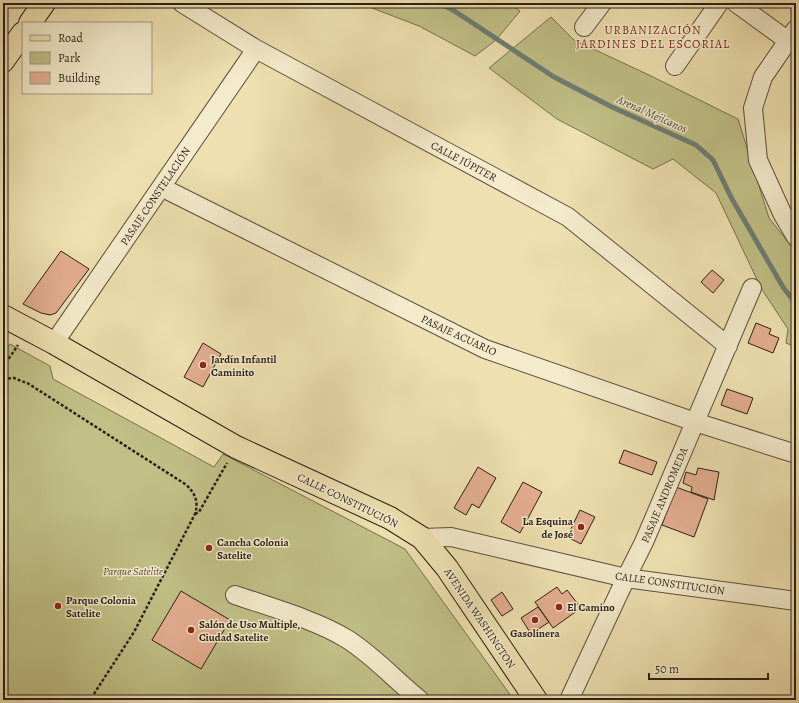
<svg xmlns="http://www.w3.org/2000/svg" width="799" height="703" viewBox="0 0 799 703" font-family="Alegreya,serif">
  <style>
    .green { fill: #c0c086; stroke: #75704f }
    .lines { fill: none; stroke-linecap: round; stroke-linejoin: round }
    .stream { stroke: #6d7d74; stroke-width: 5 }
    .building { fill: #e3ae90; stroke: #2a1f18 }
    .minor-casing { stroke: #5b4f3e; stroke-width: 20 }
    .major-casing { stroke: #2a1f18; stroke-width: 24 }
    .path { stroke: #2a1f18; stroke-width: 2.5; stroke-dasharray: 3 2; stroke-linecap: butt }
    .minor { stroke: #f4ebcc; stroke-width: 18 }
    .major { stroke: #eee0b0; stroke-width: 22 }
    .poi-dot { fill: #8f2418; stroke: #f4ebcc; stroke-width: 1.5 }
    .labels { text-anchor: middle; stroke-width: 3; stroke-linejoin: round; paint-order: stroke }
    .street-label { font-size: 11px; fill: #2a1f18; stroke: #f4ebcc }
    .poi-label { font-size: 11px; font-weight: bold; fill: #2a1f18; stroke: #f4ebcc; text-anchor: start }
    .park-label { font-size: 11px; font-style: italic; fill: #574f39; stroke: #f4ebcc }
    .neighbourhood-label { font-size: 12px; letter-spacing: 1px; fill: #7a1f14; stroke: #f4ebcc }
    .water-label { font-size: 12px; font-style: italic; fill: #4c4e46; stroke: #f4ebcc }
  </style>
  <rect width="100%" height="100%" fill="#eee0b0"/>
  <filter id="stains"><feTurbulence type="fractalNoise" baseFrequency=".005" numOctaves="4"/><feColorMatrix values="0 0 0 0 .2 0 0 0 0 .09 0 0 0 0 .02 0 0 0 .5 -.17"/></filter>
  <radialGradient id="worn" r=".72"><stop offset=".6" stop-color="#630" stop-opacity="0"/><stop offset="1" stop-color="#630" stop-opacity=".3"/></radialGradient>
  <path class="green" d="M359 3H508L520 11 496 40 475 56 419 26Z
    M551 17 574 40 651 76 738 119 769 218 796 252V347L786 343 788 329 761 288 716 193 673 159 653 169 557 119 489 68Z
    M10 344 50 366 53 379 214 467 223 454 405 549 514 700H3V355Z"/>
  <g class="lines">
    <path class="stream" d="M439 3 453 10 554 77 612 107 696 145 713 160 732 199 783 287 796 304"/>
  </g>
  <path class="building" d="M61 251 89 269 56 313 50 315 41 313 23 304Z
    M712 270 724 280 713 293 701 282Z
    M756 323 771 329 769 334 779 338 773 353 748 343Z
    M203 343 221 354 203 387 184 377Z
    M727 389 753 398 747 414 721 405Z
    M624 450 657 462 652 475 619 463Z
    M478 467 496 478 479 508 472 504 466 515 454 508Z
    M698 468 719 472 714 500 691 492 692 487 683 483 686 472 696 475Z
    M523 482 542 492 520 533 501 522Z
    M676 487 708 499 694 537 662 525Z
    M580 510 595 517 581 544 567 537Z
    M557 587 562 594 567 590 581 608 553 628 535 602Z
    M181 591 230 620 201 669 152 640Z
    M502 592 513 609 502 616 491 600Z
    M538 607 549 622 531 634 521 618Z"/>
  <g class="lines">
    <g class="minor-casing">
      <path id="minor" d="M182 3 256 49 568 217 728 346
        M736 3 787 40
        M584 27 602 3
        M796 29 763 77 753 108 758 160 783 215 796 237
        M675 66 719 3
        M161 187 485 349 695 422 796 454
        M54 343 256 49
        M422 538 451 537 626 578 796 601
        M235 595C270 607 316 620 347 639 374 656 395 680 420 700
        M569 700 626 578 644 542 752 288"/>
    </g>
    <g class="major-casing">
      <path id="major" d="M30 23 44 3
        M3 61 23 33
        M3 316 54 343 236 447 390 518 422 538 447 568 536 700"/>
    </g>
    <path class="path" d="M3 367 18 345
      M3 379 14 378 29 384 185 484C195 492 199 502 195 514L134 632 90 700
      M195 514 199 512 227 463"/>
    <use href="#minor" class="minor"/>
    <use href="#major" class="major"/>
  </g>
  <g class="poi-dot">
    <circle cx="203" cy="365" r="4"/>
    <circle cx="581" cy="527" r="4"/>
    <circle cx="209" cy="548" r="4"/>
    <circle cx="58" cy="606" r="4"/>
    <circle cx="559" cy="607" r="4"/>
    <circle cx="535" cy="620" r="4"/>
    <circle cx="191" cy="630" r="4"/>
  </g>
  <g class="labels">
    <g class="street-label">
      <text transform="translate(464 161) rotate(28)" y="4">CALLE JÚPITER</text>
      <text transform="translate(155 196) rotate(-56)" y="4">PASAJE CONSTELACIÓN</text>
      <text transform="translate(459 335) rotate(25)" y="4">PASAJE ACUARIO</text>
      <text transform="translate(664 495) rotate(-67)" y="4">PASAJE ANDROMEDA</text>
      <text transform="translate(348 500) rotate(26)" y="4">CALLE CONSTITUCIÓN</text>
      <text transform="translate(670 583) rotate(8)" y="4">CALLE CONSTITUCIÓN</text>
      <text transform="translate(480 618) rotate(56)" y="4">AVENIDA WASHINGTON</text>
    </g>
    <g class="poi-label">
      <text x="211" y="363">Jardín Infantil<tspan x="211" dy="13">Caminito</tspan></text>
      <text x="573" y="525" text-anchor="end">La Esquina<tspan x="573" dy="13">de José</tspan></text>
      <text x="217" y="546">Cancha Colonia<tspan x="217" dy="13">Satelite</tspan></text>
      <text x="66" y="604">Parque Colonia<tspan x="66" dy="13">Satelite</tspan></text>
      <text x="567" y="611">El Camino</text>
      <text x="199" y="628">Salón de Uso Multiple,<tspan x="199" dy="13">Ciudad Satelite</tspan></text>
      <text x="535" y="637" text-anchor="middle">Gasolinera</text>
    </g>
    <g class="park-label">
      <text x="133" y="575">Parque Satelite</text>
    </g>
    <g class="neighbourhood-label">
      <text x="653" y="34">URBANIZACIÓN<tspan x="653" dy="14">JARDINES DEL ESCORIAL</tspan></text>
    </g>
    <g class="water-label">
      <text transform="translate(652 114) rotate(24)" y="4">Arenal Mejicanos</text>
    </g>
  </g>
  <rect width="799" height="703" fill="none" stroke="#eee0b0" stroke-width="16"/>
  <rect x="4" y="4" width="791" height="695" fill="none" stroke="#2a1f18" stroke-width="2"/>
  <rect x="8" y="8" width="783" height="687" fill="none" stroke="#2a1f18"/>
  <rect x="22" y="22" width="130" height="72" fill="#f4ebcc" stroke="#a39984"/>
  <rect x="30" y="35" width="20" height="6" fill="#eee0b0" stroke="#a39984"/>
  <text x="58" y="42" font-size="12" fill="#2a1f18">Road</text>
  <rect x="30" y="52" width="20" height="12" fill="#c0c086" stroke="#a39984"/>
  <text x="58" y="62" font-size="12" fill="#2a1f18">Park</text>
  <rect x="30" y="72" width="20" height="12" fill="#e3ae90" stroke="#a39984"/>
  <text x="58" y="82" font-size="12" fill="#2a1f18">Building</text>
  <path d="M649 673v6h119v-6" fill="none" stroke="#2a1f18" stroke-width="2"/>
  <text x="655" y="673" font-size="12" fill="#2a1f18" stroke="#f4ebcc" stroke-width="3" paint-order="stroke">50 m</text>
  <rect width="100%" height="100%" filter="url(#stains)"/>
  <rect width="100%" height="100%" fill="url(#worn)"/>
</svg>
